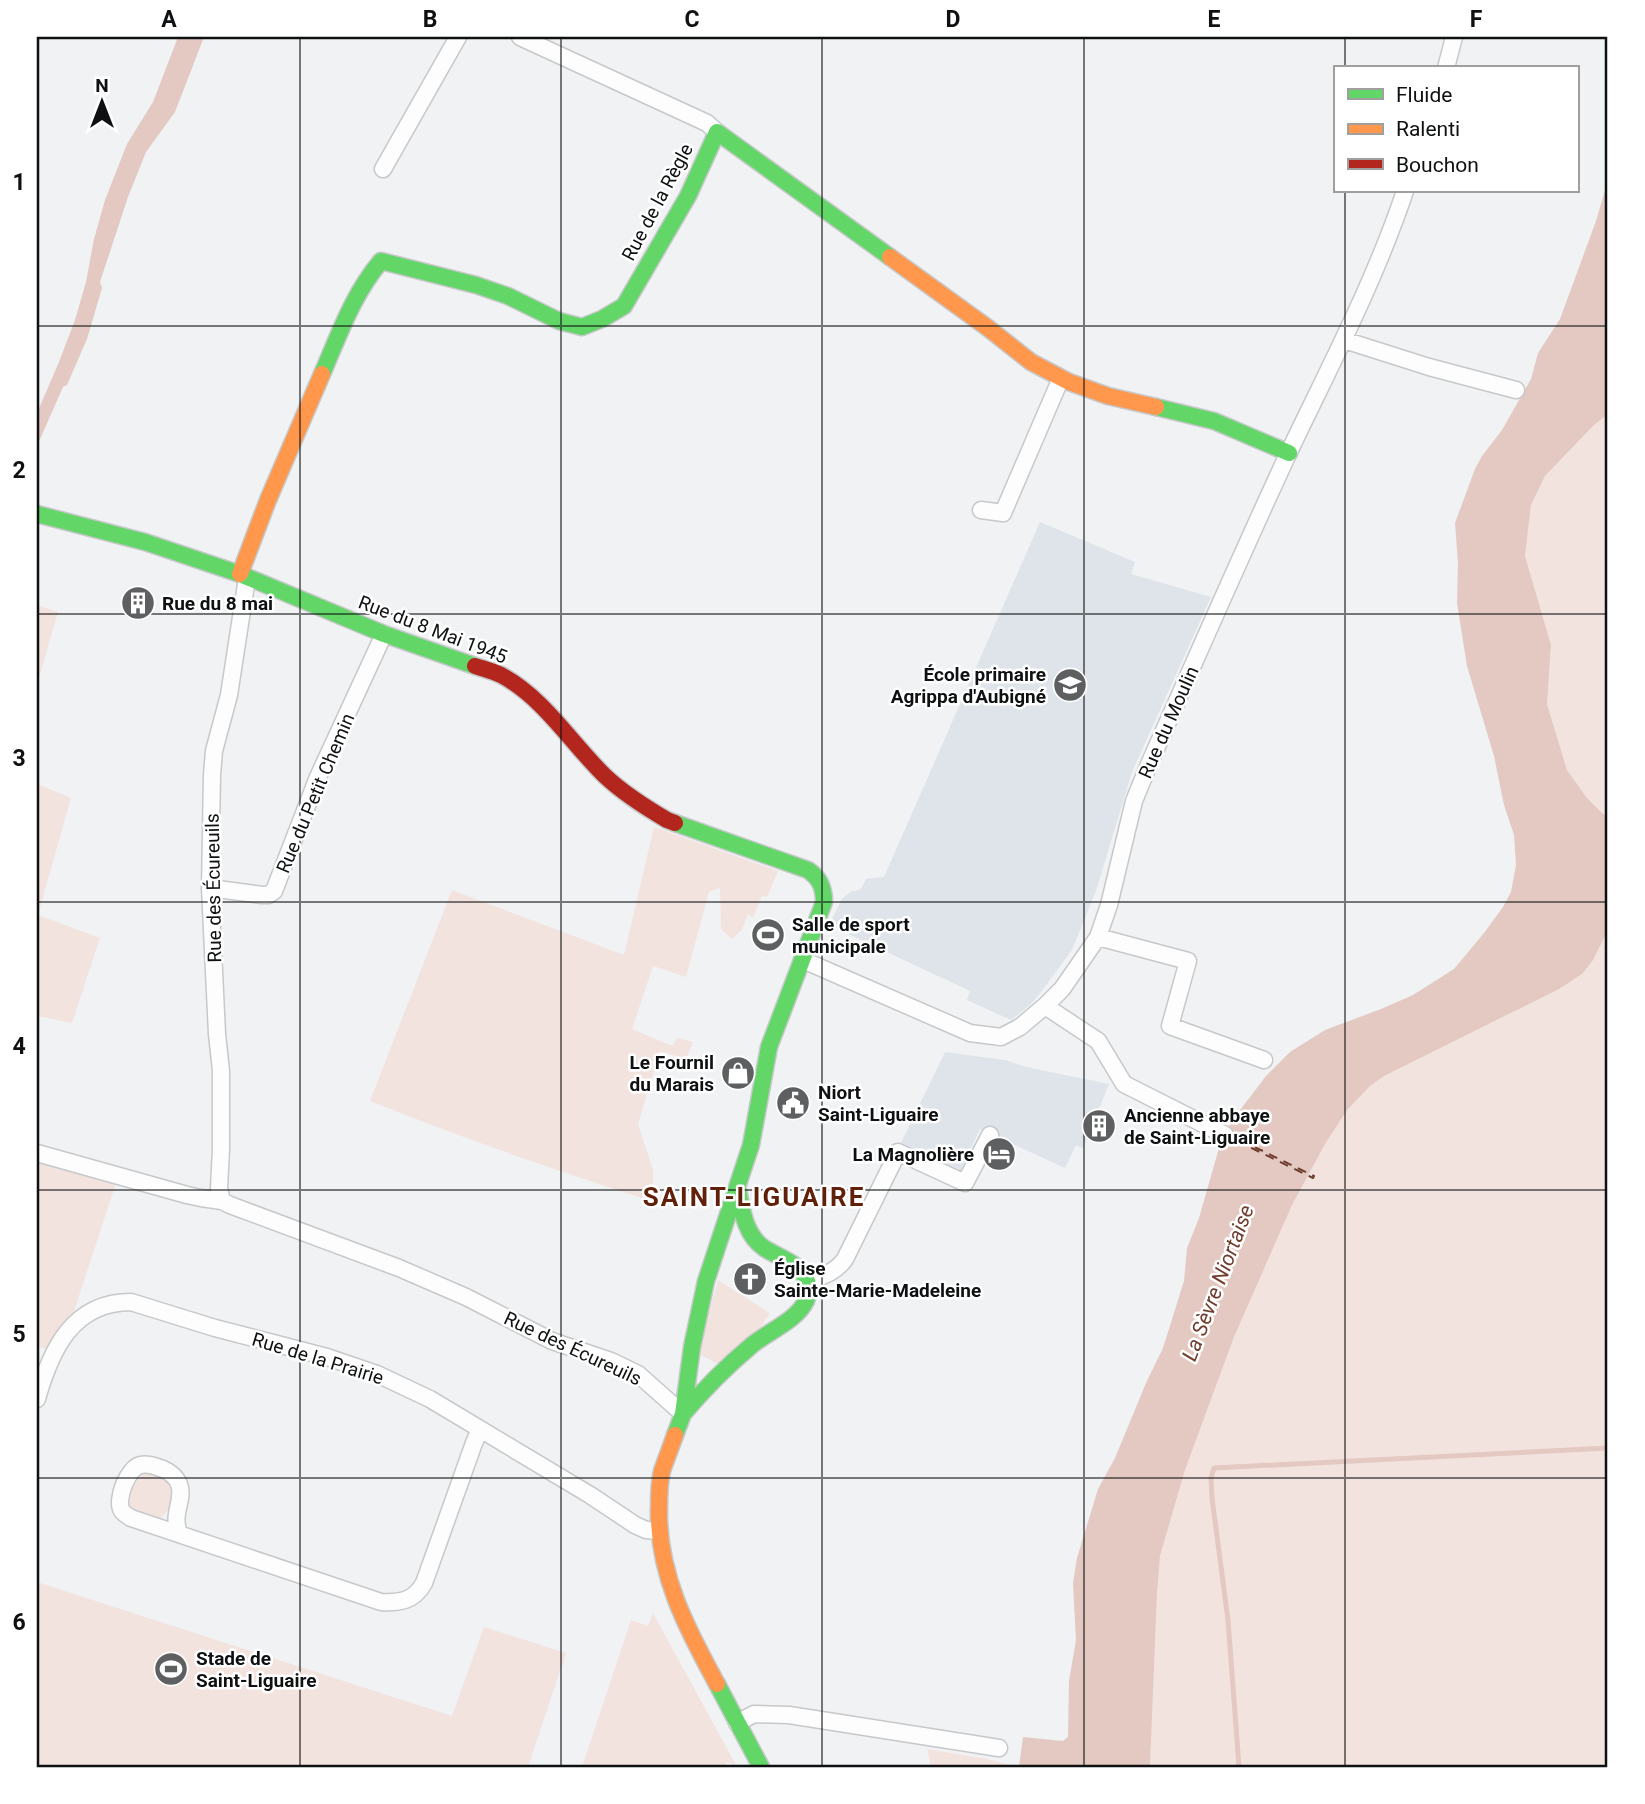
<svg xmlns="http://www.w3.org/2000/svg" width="1645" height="1804" viewBox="0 0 1645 1804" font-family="Roboto,sans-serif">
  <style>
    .built { fill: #dee4ea }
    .green { fill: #f3e3df }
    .water { fill: #e3c9c2 }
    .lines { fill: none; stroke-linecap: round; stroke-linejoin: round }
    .stream { stroke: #e3c9c2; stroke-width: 5 }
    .ferry { stroke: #703d2d; stroke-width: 2; stroke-dasharray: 9 7; stroke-linecap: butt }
    .street-casing { stroke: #c6c8ca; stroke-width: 19 }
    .fast-casing { stroke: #c6c8ca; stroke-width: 19 }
    .slow-casing { stroke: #c6c8ca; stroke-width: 19 }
    .jam-casing { stroke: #c6c8ca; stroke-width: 19 }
    .street { stroke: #fdfdfd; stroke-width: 16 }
    .fast { stroke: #63d668; stroke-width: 16 }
    .slow { stroke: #ff974d; stroke-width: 16 }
    .jam { stroke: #b3261e; stroke-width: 16 }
    .grid { fill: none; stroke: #0e1011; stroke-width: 2; stroke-opacity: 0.55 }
    .labels { text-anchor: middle; stroke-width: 5; stroke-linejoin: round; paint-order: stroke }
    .street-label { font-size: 19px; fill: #0e1011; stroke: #fff }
    .poi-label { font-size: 19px; font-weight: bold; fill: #0e1011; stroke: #fff; text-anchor: start }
    .water-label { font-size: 21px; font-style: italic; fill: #703d2d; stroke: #fff }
    .district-label { font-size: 26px; font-weight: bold; letter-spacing: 2px; fill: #612009; stroke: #fff }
    .neatline { fill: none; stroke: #0e1011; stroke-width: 2.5 }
    .grid-label { font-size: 23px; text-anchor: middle; font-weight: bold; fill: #0e1011 }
  </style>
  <rect width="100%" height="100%" fill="#f0f2f4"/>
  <path class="built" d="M1040 522 1135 562 1131 574 1211 597 1132 772 1096 891 1072 950 1041 992 1030 1005 1011 1020 967 1000 970 991 829 925 842 899 850 892 861 889 866 879 884 877Z
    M945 1052 1005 1060 1026 1067 1109 1084 1083 1148 1076 1145 1065 1168 980 1129 960 1172 900 1145Z"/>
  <path class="green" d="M1608 414V828L1602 813 1587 798 1567 770 1547 704 1551 645 1525 556 1531 505 1545 476 1593 426Z
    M37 605 58 612 37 685Z
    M37 784 71 798 38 915 100 938 72 1023 37 1016Z
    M654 827 778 871 767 897 762 896 753 918 748 914 742 930 732 939 721 929 720 888 709 892 686 977 653 966 632 1029 672 1046 677 1038 693 1042 686 1059 660 1051 638 1124 653 1170V1186L648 1200C555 1170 462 1138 370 1101L452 890 624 955Z
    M1608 930V1767H1150L1157 1594 1160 1556 1185 1470 1234 1337 1262 1270 1319 1106Z
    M37 1151 116 1183 60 1354 37 1346Z
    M718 1280 770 1313 761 1327 718 1364 697 1353Z
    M144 1474C156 1474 167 1478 173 1489L168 1510 161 1518 133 1510 130 1507C129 1495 134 1481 144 1474Z
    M37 1582 452 1716 484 1627 566 1653 528 1767H37Z
    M653 1613 730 1754 736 1765 726 1762 725 1767H582L631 1620 648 1626Z
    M927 1749 982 1758 1019 1767H931Z"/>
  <path class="water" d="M178 37H204L175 112 146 152 128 197 100 282 102 288 87 339 67 385 63 387 37 446V413L59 362 75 320 86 282 94 239 105 200 127 144 153 102Z
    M1608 180V414L1593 426 1545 476 1531 505 1525 556 1551 645 1547 704 1567 770 1587 798 1602 813 1608 817V930L1593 960 1582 974 1559 989 1384 1076 1370 1086 1347 1110 1325 1144 1292 1205 1234 1337 1185 1470 1160 1556 1157 1594 1150 1767H1019L1023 1737 1063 1741 1068 1737 1069 1681 1076 1640 1073 1583 1077 1558 1098 1489 1115 1458 1146 1383 1163 1348 1184 1281 1187 1248 1199 1218 1221 1141 1231 1122 1266 1076 1290 1052 1325 1030 1381 1009 1413 995 1454 969 1484 933 1503 907 1511 892 1516 865 1514 835 1504 805 1494 756 1467 666 1457 603 1458 563 1455 523 1475 469 1482 456 1502 430 1531 379 1538 353 1560 319 1596 221Z"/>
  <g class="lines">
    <path class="stream" d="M1239 1767 1228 1620 1212 1498 1211 1478 1214 1468 1608 1448"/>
    <path class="ferry" d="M1226 1133 1314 1176 1313 1178 1225 1135Z"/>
    <g class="street-casing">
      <path id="street" d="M520 37 707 123 717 132
        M1446 68 1454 37
        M383 169 458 37
        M1344 340 1429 367 1516 390
        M981 510 1003 513 1061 378
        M247 578 229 695 214 751 212 775 210 888 217 1034 221 1071V1149L219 1188 222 1201 230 1205 399 1268 466 1297 552 1341 611 1361 638 1374 683 1414
        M210 888 262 895H268L274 891 318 777 384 634
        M1098 937 1188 961 1170 1026 1264 1060
        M803 960 970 1033 1001 1037 1020 1027 1045 1006 1062 989 1098 937 1109 905 1134 801 1150 762C1196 659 1241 555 1289 452 1330 366 1375 281 1405 191
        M1045 1006 1098 1041 1124 1084 1225 1135
        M37 1153 187 1195 201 1198 222 1201
        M809 1281C823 1276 836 1272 845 1259L898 1152 965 1183 990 1135
        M37 1399C51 1349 73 1302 131 1302L215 1328 327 1357 377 1374 430 1399 590 1495 635 1525 646 1530 658 1531
        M179 1533C171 1513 185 1500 179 1484 176 1477 170 1472 163 1469 156 1467 149 1463 141 1465 128 1467 115 1500 122 1511 124 1514 128 1516 131 1518L381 1602C400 1603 414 1601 424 1583L474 1443 480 1429
        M737 1723 754 1714 789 1715 999 1748"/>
    </g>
    <g class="fast-casing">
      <path id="fast" d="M322 374C339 335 353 294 381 261L476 285 508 296 559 321 582 327 602 319 624 306 688 196 717 132 890 257
        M1156 407 1214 421 1289 453
        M37 514 145 542 240 574 384 634 475 666
        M675 823 808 870C820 878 824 888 824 902L769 1047 751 1145 706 1281 692 1347 683 1414 675 1435
        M683 1414C704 1389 727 1366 752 1345 769 1331 796 1321 806 1301 812 1288 807 1276 797 1267 787 1259 775 1255 764 1248 745 1235 742 1210 738 1190
        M717 1684 761 1767"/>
    </g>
    <g class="slow-casing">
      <path id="slow" d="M890 257 988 328 1031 362 1069 382 1108 396 1156 407
        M240 574 268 500 322 374
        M675 1435C671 1447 666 1459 662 1471 659 1483 659 1496 659 1508 657 1573 687 1629 717 1684"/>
    </g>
    <g class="jam-casing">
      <path id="jam" d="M475 666C484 669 493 671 501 675 544 698 571 743 605 776 624 794 645 807 667 820L675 823"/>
    </g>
    <use href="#street" class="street"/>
    <use href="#fast" class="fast"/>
    <use href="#slow" class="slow"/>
    <use href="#jam" class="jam"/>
  </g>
  <path class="grid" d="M300 37V1767M561 37V1767M822 37V1767M1084 37V1767M1345 37V68M1345 191V1767M37 326H1608M37 614H1608M37 902H1608M37 1190H1608M37 1478H1608"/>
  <defs>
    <g id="building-disc" transform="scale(1.75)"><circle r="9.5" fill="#5d5f60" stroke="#fff"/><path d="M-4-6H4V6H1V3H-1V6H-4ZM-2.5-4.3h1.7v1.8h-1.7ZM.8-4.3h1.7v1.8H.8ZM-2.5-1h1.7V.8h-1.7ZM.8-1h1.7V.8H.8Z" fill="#fff"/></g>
    <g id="school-disc" transform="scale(1.75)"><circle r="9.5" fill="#5d5f60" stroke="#fff"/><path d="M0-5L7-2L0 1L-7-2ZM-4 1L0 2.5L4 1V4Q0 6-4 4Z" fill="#fff"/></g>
    <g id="stadium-disc" transform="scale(1.75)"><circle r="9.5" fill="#5d5f60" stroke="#fff"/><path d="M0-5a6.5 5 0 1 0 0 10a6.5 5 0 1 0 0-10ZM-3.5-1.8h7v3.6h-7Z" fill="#fff"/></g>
    <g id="shop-disc" transform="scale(1.75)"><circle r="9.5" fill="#5d5f60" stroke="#fff"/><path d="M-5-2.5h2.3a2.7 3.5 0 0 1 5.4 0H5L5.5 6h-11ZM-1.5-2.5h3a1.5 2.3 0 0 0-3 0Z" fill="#fff"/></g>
    <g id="civic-disc" transform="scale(1.75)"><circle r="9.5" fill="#5d5f60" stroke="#fff"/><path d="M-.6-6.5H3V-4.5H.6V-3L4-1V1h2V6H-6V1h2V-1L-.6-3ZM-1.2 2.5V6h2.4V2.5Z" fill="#fff"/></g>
    <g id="hotel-disc" transform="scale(1.75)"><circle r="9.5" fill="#5d5f60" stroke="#fff"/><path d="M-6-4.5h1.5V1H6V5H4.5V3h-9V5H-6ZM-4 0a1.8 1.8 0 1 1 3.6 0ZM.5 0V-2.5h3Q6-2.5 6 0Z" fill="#fff"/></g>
    <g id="church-disc" transform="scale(1.75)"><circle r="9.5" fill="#5d5f60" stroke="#fff"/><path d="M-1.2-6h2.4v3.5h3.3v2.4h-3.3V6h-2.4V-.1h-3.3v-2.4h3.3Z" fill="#fff"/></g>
  </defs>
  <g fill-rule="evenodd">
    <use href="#building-disc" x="138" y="603"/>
    <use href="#school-disc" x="1070" y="685"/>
    <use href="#stadium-disc" x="768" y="935"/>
    <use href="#shop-disc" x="738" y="1073"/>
    <use href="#civic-disc" x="793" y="1103"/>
    <use href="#building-disc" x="1099" y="1126"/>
    <use href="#hotel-disc" x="999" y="1154"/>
    <use href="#church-disc" x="750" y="1279"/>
    <use href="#stadium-disc" x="171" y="1669"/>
  </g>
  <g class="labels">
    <g class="street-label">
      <text transform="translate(657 202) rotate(-62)" y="7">Rue de la Règle</text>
      <text transform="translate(433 629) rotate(21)" y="7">Rue du 8 Mai 1945</text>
      <text transform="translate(1168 722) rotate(-66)" y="7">Rue du Moulin</text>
      <text transform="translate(315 793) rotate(-67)" y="7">Rue du Petit Chemin</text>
      <text transform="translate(213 888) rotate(-91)" y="7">Rue des Écureuils</text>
      <text transform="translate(573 1348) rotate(25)" y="7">Rue des Écureuils</text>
      <text transform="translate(318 1358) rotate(17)" y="7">Rue de la Prairie</text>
    </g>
    <g class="poi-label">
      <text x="162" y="610">Rue du 8 mai</text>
      <text x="1046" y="681" text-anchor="end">École primaire<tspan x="1046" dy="22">Agrippa d'Aubigné</tspan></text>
      <text x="792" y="931">Salle de sport<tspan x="792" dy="22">municipale</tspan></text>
      <text x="714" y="1069" text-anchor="end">Le Fournil<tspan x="714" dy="22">du Marais</tspan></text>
      <text x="818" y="1099">Niort<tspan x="818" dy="22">Saint-Liguaire</tspan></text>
      <text x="1124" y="1122">Ancienne abbaye<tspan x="1124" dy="22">de Saint-Liguaire</tspan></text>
      <text x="974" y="1161" text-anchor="end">La Magnolière</text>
      <text x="774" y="1275">Église<tspan x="774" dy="22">Sainte-Marie-Madeleine</tspan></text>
      <text x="196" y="1665">Stade de<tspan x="196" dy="22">Saint-Liguaire</tspan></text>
    </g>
    <g class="water-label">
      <text transform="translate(1218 1283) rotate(-69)" y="7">La Sèvre Niortaise</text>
    </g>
    <g class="district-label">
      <text x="754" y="1206">SAINT-LIGUAIRE</text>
    </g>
  </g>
  <rect width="1645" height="1804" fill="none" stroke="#ffffff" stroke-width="77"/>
  <rect x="1334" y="66" width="245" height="126" fill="#ffffff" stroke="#9f9fa0" stroke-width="2"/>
  <rect x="1348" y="89" width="35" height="10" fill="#63d668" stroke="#9f9fa0" stroke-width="2"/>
  <text x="1396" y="102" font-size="21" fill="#0e1011">Fluide</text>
  <rect x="1348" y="124" width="35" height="10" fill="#ff974d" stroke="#9f9fa0" stroke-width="2"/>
  <text x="1396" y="136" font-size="21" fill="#0e1011">Ralenti</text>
  <rect x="1348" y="159" width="35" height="10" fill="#b3261e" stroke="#9f9fa0" stroke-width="2"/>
  <text x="1396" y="172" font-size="21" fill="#0e1011">Bouchon</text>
  <g transform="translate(102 102)" stroke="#ffffff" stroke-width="5" paint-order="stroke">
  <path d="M0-5L12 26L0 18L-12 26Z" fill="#0e1011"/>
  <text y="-10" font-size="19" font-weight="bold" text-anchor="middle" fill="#0e1011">N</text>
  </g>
  <rect x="38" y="38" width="1568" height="1728" class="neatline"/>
  <g class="grid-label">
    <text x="169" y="27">A</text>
    <text x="430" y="27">B</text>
    <text x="692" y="27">C</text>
    <text x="953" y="27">D</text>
    <text x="1214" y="27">E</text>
    <text x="1476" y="27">F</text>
    <text x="19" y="190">1</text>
    <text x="19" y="478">2</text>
    <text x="19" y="766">3</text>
    <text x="19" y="1054">4</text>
    <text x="19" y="1342">5</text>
    <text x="19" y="1630">6</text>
  </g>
</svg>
